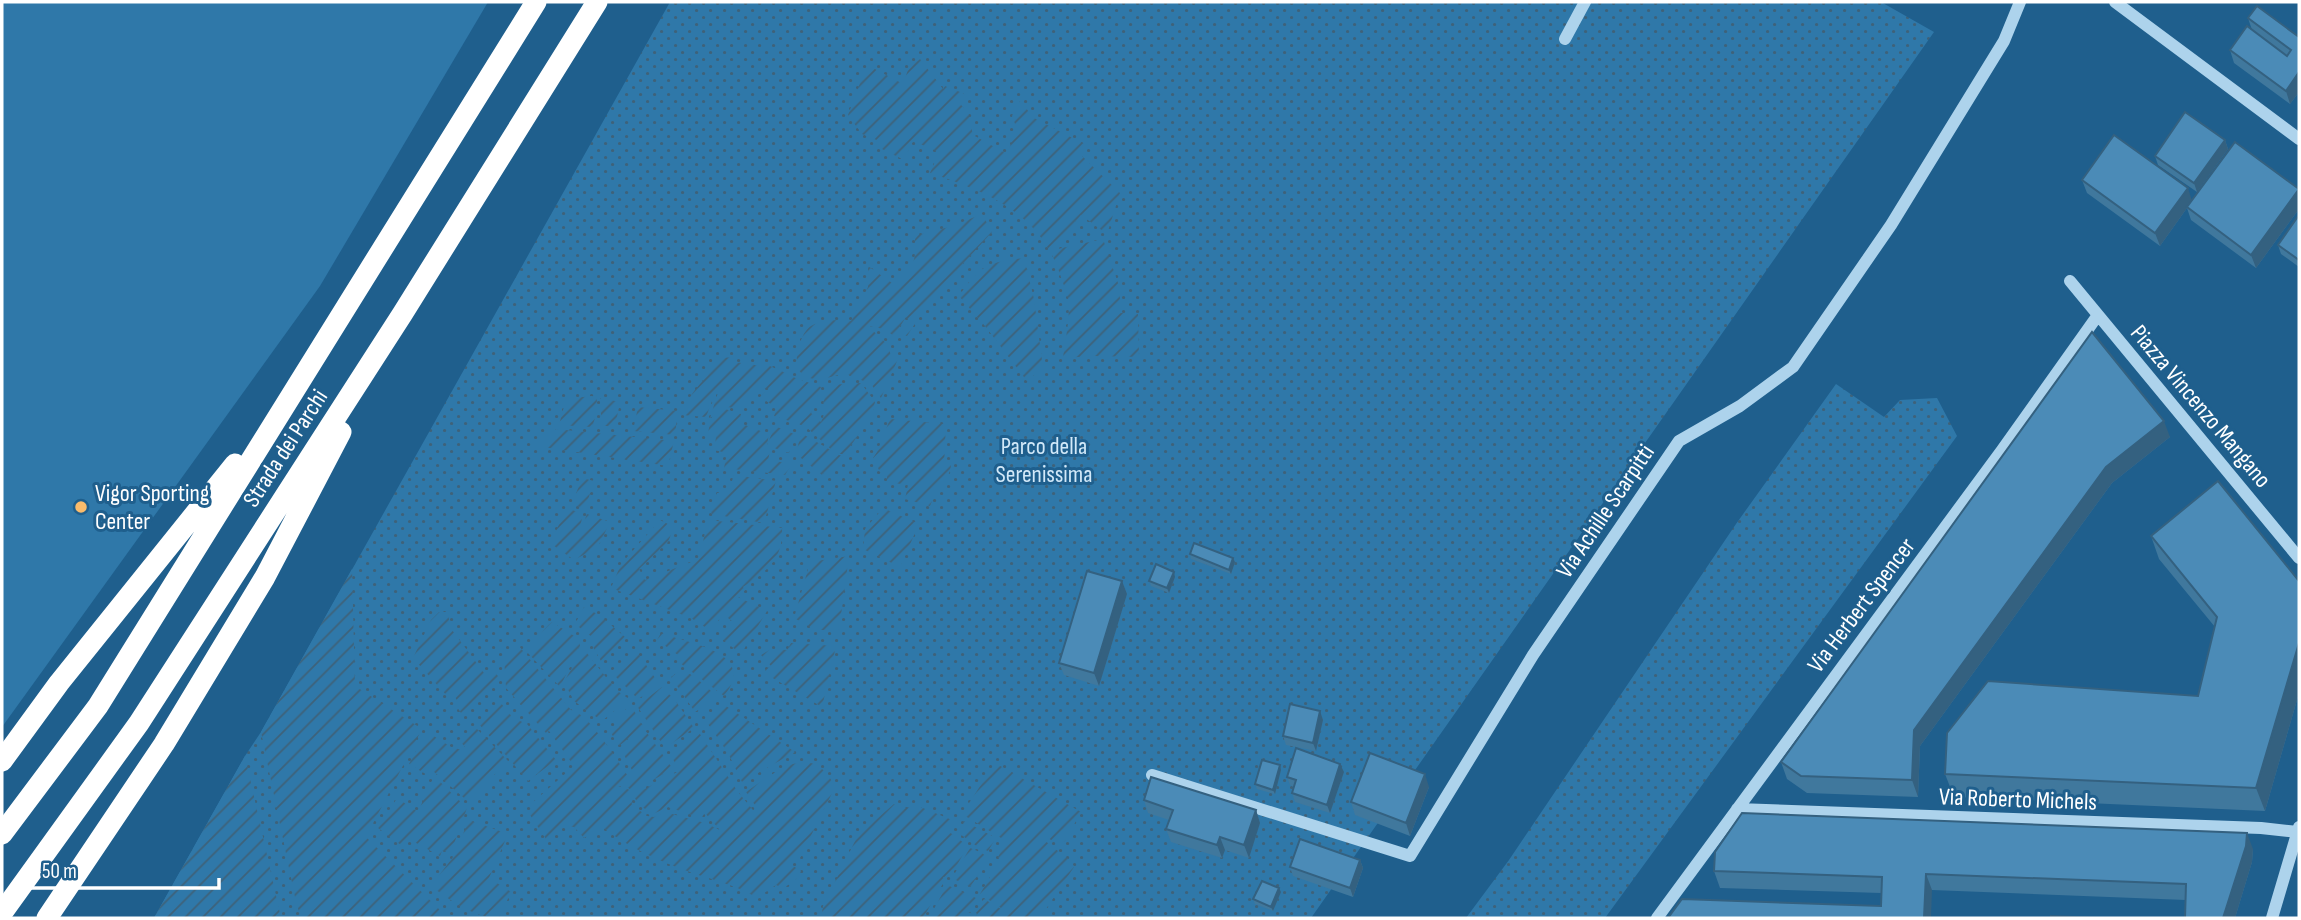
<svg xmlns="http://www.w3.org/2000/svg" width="2301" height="920" viewBox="0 0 2301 920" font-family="'Sofia Sans Condensed',sans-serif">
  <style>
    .grass { fill: #2f78a9 }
    .park { fill: url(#park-dots) }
    .garden { fill: url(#garden-furrows) }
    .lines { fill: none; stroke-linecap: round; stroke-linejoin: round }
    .minor { stroke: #add3ec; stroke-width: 12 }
    .highway { stroke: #fff; stroke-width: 21 }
    .wall { fill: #40789d }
    .shaded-wall { fill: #346180 }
    .building { fill: #4b8bb7; stroke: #346180; stroke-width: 2 }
    .poi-dot { fill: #fabc6c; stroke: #1f5f8d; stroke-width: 2.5 }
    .labels { text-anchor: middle; stroke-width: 6; stroke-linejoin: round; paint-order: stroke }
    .street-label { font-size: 24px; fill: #fff; stroke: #1f5f8d }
    .park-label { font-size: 24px; fill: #d2e9f9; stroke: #1f5f8d }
    .poi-label { font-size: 24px; fill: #fff; stroke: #1f5f8d; text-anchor: start }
  </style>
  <defs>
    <pattern id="park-dots" width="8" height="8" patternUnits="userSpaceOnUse" patternTransform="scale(1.75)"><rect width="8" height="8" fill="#2f78a9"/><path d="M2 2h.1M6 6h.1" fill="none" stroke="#3e627a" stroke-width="1.8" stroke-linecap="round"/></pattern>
    <pattern id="garden-furrows" width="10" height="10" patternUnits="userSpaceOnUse" patternTransform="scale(1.75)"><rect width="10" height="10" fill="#2f78a9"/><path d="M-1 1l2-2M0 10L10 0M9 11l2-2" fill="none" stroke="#3e627a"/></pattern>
  </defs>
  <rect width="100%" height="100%" fill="#1f5f8d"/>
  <path class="grass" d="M2 2H488L320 286 2 727Z"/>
  <path class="park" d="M670 2H1881L1934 32 1311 918H154L245 756 261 732Z
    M1836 384 1884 417 1900 400 1937 398 1957 436 1605 918H1466L1509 860 1736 524Z"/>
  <path class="garden" d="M920 59 943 89 945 86 965 94 961 105 968 111 973 135 1007 154 1017 129 1012 116 1020 101 1034 118 1084 144 1080 154 1120 193 1107 234 1081 215 1053 250 1103 239 1119 286 1121 313 1138 314 1139 357 1094 356 1063 358C1065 341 1071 315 1068 299 1067 291 1062 282 1060 274 1039 212 987 192 930 173L939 152 913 141 904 160 882 149 884 143 862 134 848 115 863 75 873 68 903 84 909 67Z
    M982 214 992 232 931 299 907 336 902 334 910 322 906 317 894 336 884 329 868 326 888 345 891 356 898 359 881 398 871 384 849 375 842 374 819 380 805 377C803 374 799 372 798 368 794 357 801 332 811 326 823 319 838 320 851 321L868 287V266L892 283C912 273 917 261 915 239L918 235 953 226Z
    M1024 258 1034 299 1043 368 1027 381 985 326 959 296C981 265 986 263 1024 258Z
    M736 357 735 362 761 366 763 363 788 374 773 387 764 389 746 403 742 411C721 403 727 409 710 418L719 389 715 393 706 417 682 415C691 387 706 382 720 358Z
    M790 376 821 387 811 413 821 422 827 407 823 403 829 385 861 383 875 402 872 415 845 454H837L844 457 822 475 796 454 801 433 834 452 805 426 774 416 777 408 760 397 765 392 775 389Z
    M592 396 597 398 596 415 592 427 559 425 566 399Z
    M600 398 620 402 615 427 598 425 601 415Z
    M638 407 678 411 675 435 633 431Z
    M725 409 741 414 738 427 745 425 769 434 767 445 775 426 794 434 789 453 771 447 768 460 792 464 785 475 724 468 727 453 714 450 716 437 708 433 710 423Z
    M890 419 946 424 944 465H951C950 479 936 491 930 506L905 499 908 485 887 482V472H880L873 458 877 452Z
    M556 429 674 441 668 466 537 446Z
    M734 475 776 481 764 523 712 514 710 510 717 493H728Z
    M582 478 594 481 585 509 572 504Z
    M567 508 583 514 580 527H582L587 514 610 522 595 553H587L574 560 550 543Z
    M883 508 919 524 900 567 863 549 865 529Z
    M660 520 674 527 668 542 639 569 645 580 699 559 708 520 782 528C784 559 766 572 743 587L745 590 738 597 767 611 741 654 722 639 733 622 723 614 711 631 691 618 611 588 621 564Z
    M849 556 839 630H816L794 618 810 562Z
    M352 569 355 686 422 729 366 837 448 918H301L296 902 261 732Z
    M584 607 599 615 625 637 601 661 593 647 592 637 575 624Z
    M439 612H447L452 630 484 673 489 674 495 672 500 679 461 713 457 707 460 705 453 694 448 697 413 658 431 620Z
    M552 622 579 639 580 646 560 687 526 651C538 642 541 630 552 622Z
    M661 633C689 644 759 652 724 696L680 663 678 655 657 640Z
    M791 643 836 646 822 707 771 677 765 670 771 666 761 655 771 649 787 650Z
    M519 646 571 710C589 713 617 761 628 776L632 770 622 751 645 730 673 769 633 791 620 783 618 786 630 790 632 805 647 816 654 817 665 812 705 823 720 830 705 813 701 818 668 807 653 814 639 805 633 795 679 771 670 753 698 731 738 792 757 815 759 811 746 792C776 772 812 739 835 787L800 858 794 855 790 864 801 871 795 881 783 888 776 885 757 898C737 885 712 880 690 872 659 861 628 847 602 827L584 838 574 827 565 826 546 839 528 812 535 807 532 803 574 766 549 731 546 733 506 688 504 658Z
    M583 648 616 690 629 699 602 721 574 701 564 682Z
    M635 649 660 685 638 699 611 672Z
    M681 670 696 678 718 697 695 712 671 677Z
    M662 687 675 700 694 728 665 748 637 706Z
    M500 702 513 718 527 724 556 760 528 781 478 723Z
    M631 705 643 727 619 746 611 733 619 727 614 719Z
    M726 706 795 752 742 782 728 753 706 721Z
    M475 727 509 762 495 774 471 804 433 771 429 776 409 764 426 731 451 747 462 750 465 747 459 740Z
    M245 756 281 918H154Z
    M995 763 1081 812 1065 841 1060 844 1047 838 1044 840 1072 862 1074 867 1040 918H975L977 914 975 912 984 899 1013 916 980 894 1000 860 998 857 1006 841 962 814Z
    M434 776 467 808 451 852 442 851 440 856 407 838 401 845 378 828 397 798 418 812Z
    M894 804 905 808 918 806 952 820 948 831 968 846 950 877H943L945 880 923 918H821L823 906 858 835Z
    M469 820 508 834 489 878 511 892 499 918C474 918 450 900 431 886L453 857Z
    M964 821 996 838 988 851 978 847 960 834Z
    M970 848C980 852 989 854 988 865H985L970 887 952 878Z
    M947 885 976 898 968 912 973 914 971 918H929Z"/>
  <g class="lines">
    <path class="minor" d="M2115 2 2299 139
      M1565 39 1585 2
      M2070 281 2299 558
      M1152 775 1410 856 1533 655 1679 441 1740 406 1793 367 1891 225 2004 41 2020 2
      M1737 809 2261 828 2298 832
      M1657 918 2002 450 2098 315
      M2272 918 2299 827"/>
    <path class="highway" d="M2 761 59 683 235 464
      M2 834 98 706 536 2
      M2 913 139 723 403 313 597 2
      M47 918 164 744 265 577 341 432"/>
  </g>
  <path class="wall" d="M2248 18 2299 37V92L2290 104 2234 63 2230 50 2252 30Z
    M2225 140 2228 149 2197 192 2158 165 2155 156Z
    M2082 180 2192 200 2299 189V209L2256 268 2191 220 2187 208 2160 246 2087 193Z
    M2299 215V267L2281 254 2278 245Z
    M2092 332 2170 437 2112 483 1920 746 1918 797 1807 793 1787 779 1781 762Z
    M2151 536 2299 581V693L2265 811 1954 797 1945 774 2198 696 2215 627 2159 559Z
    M1190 554 1233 558 1235 562 1231 574 1191 559Z
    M1175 577 1169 593 1151 586 1149 581Z
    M1122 581 1127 594 1099 686 1064 675 1059 663Z
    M1320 711 1323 720 1316 751 1286 745 1283 736Z
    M1280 765 1281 770 1275 794 1257 789 1255 784Z
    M1344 772 1330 813 1295 802 1292 793 1294 787 1290 785 1287 777Z
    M1429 787 1410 836 1355 815 1351 802Z
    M1144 800 1256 810 1260 823 1249 858 1225 850 1222 858 1171 842 1166 829 1169 820 1148 813Z
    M2253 849 2252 862 2235 918H2185L2186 900 1932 890 1881 906V893L1720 888 1714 871Z
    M1360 860 1363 868 1353 897 1293 876 1290 867Z
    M1279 888 1281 892 1273 911 1255 904 1253 899Z"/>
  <path class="shaded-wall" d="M2299 72V92L2290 104 2286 91Z
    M2225 140 2228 149 2197 192 2194 183Z
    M2188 188 2192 201 2160 246 2155 233Z
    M2299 190V209L2256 268 2251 255Z
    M2164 421 2170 437 2112 483 1920 746 1918 797 1912 780 1914 730 2106 467Z
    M1233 558 1235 562 1231 574 1229 570Z
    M1174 572 1175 577 1169 593 1167 588Z
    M1122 581 1127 594 1099 686 1094 673Z
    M2299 643V693L2265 811 2256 788Z
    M1320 711 1323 720 1316 751 1313 743Z
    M1340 764 1344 772 1330 813 1327 805Z
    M1280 765 1281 770 1275 794 1273 790Z
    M1425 774 1429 787 1410 836 1406 823Z
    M1256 810 1260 823 1249 858 1244 845Z
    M2247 833 2253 849 2252 862 2235 918H2223Z
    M1220 837 1225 850 1222 858 1217 845Z
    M1360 860 1363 868 1353 897 1350 888Z
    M1926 874 1932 890 1931 918H1924Z
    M1279 888 1281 892 1273 911 1271 907Z"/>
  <path class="building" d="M2257 6 2299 37V72L2286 91 2230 50 2247 26 2287 56 2291 50 2248 18Z
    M2185 112 2225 140 2194 183 2155 156Z
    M2114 135 2188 188 2155 233 2082 180Z
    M2235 142 2299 189 2251 255 2187 207Z
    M2299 215V260L2278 245Z
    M2092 332 2164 421 2106 467 1914 730 1912 780 1801 776 1781 762Z
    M2218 481 2299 581V643L2256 788 1945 774 1947 733 1988 681 2198 696 2217 617 2151 536Z
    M1194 543 1233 558 1229 570 1190 554Z
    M1156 564 1174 572 1167 588 1149 581Z
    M1087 571 1122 581 1094 673 1059 663Z
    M1290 704 1320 711 1313 743 1283 736Z
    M1296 748 1340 764 1327 805 1292 793 1296 780 1287 777Z
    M1370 753 1425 774 1406 823 1351 802Z
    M1262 760 1280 765 1273 790 1255 784Z
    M1151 777 1256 810 1244 845 1220 837 1217 845 1166 829 1173 810 1144 800Z
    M1742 813 2247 833 2246 846 2223 918H2185L2186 884 1926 874 1924 918H1668L1682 899 1881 906 1882 877 1714 871 1715 852Z
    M1300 839 1360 860 1350 888 1290 867Z
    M1262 881 1279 888 1271 907 1253 899Z
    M2051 916 2099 918H2051Z"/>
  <circle class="poi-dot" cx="81" cy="507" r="7"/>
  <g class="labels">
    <g class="street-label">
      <text transform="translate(2201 406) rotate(50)" y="8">Piazza Vincenzo Mangano</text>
      <text transform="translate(285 448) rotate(-57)" y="8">Strada dei Parchi</text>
      <text transform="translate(1605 511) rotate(-56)" y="8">Via Achille Scarpitti</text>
      <text transform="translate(1861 605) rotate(-53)" y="8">Via Herbert Spencer</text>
      <text transform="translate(2018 799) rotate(2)" y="8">Via Roberto Michels</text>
    </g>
    <g class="park-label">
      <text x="1044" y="454">Parco della<tspan x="1044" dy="28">Serenissima</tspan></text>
    </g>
    <g class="poi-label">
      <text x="95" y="501">Vigor Sporting<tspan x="95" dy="28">Center</tspan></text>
    </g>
  </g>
  <rect width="2301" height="920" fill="none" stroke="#ffffff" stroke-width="7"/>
  <path d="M32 878v10h187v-10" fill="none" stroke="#ffffff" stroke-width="3.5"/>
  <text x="42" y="878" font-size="21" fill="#ffffff" stroke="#1f5f8d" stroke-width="5" paint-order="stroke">50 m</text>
</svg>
